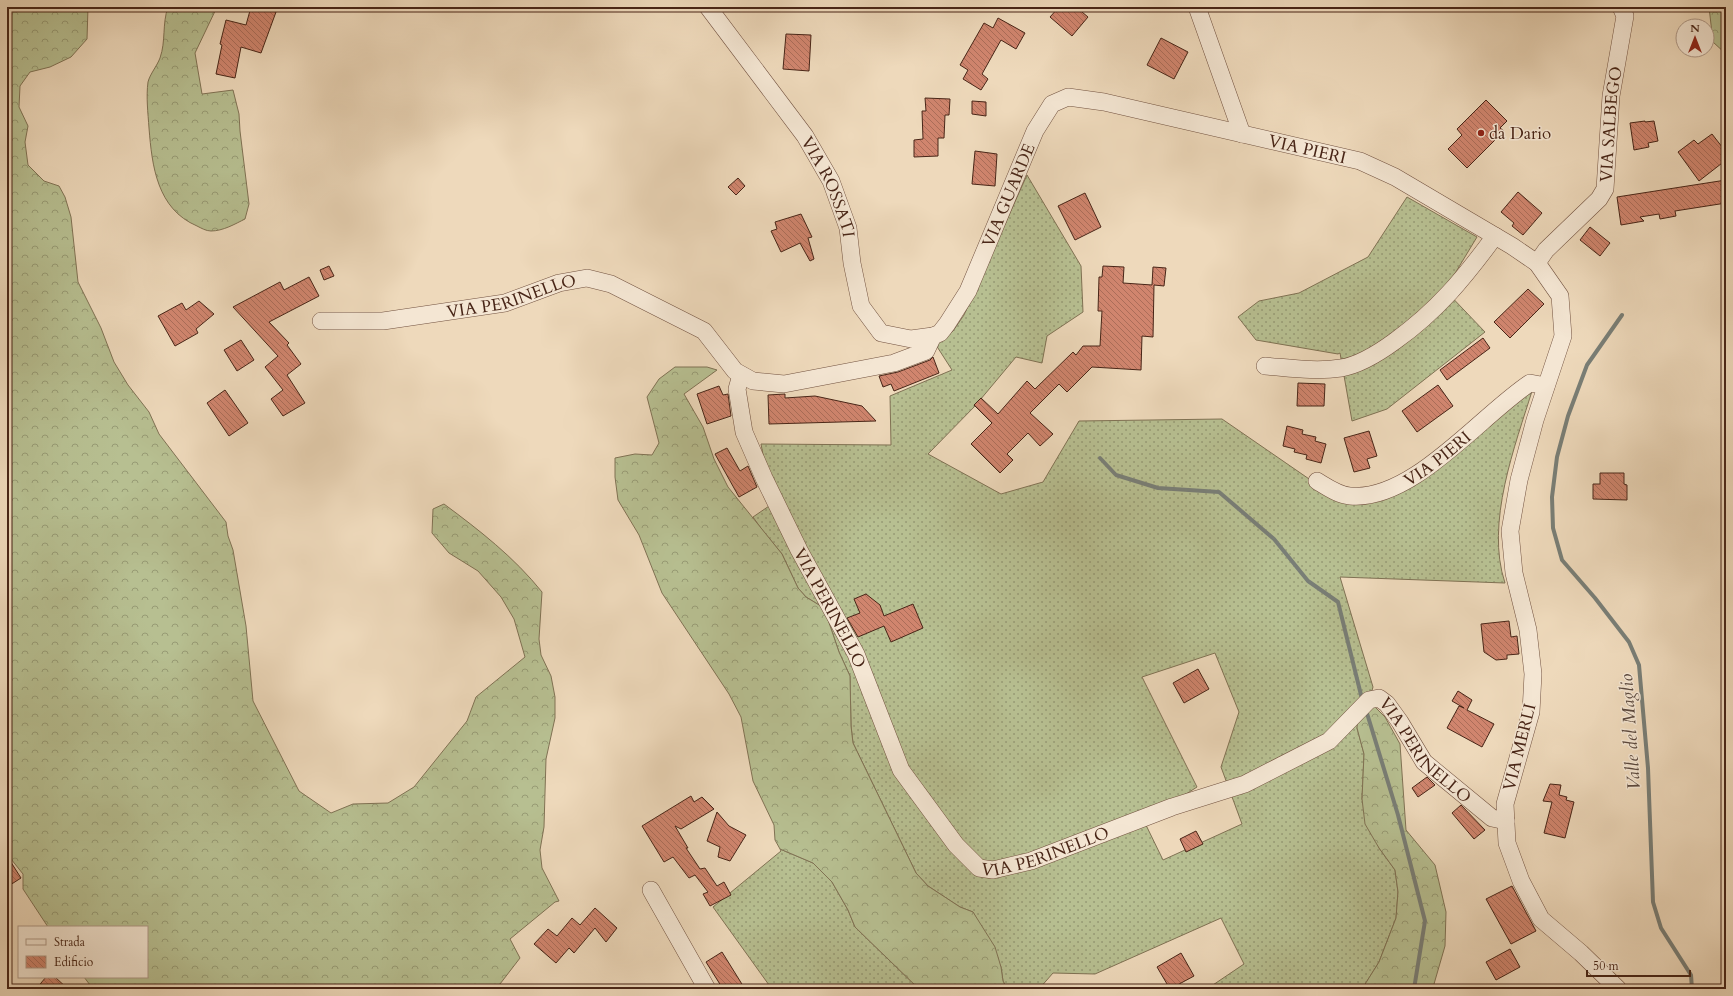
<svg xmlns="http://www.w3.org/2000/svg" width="1733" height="996" viewBox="0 0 1733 996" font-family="Cardo,serif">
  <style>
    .grass { fill: url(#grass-dots); stroke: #807254; fill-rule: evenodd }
    .forest { fill: url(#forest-crowns); stroke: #807254 }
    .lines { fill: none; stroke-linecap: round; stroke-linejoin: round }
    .stream { stroke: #797e76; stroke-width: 4 }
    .building { fill: url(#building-back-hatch); stroke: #482517 }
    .minor-casing { stroke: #725240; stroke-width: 18 }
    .minor { stroke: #f4e6d3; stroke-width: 17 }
    .poi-dot { fill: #8f2418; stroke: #f4e6d3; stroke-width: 1.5 }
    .labels { text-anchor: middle; stroke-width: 3; stroke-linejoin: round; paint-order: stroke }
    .street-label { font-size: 17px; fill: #482517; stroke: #f4e6d3 }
    .poi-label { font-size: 17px; fill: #482517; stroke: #f4e6d3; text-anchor: start }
    .water-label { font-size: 18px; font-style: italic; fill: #5c4a3f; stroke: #f4e6d3 }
  </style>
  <defs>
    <pattern id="grass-dots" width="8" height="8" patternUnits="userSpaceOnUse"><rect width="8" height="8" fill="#b7bf91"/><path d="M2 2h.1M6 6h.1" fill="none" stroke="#979b75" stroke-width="1.8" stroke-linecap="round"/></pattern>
    <pattern id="forest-crowns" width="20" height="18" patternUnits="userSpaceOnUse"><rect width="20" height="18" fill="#b7bf91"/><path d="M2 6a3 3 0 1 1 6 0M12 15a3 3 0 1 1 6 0" fill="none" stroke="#979b75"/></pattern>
    <pattern id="building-back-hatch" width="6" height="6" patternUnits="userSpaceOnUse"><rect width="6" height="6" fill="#d0856e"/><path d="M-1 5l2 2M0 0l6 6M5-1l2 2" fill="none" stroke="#ab6d59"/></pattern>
  </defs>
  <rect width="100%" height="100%" fill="#eed9bb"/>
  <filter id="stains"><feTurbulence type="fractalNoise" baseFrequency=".005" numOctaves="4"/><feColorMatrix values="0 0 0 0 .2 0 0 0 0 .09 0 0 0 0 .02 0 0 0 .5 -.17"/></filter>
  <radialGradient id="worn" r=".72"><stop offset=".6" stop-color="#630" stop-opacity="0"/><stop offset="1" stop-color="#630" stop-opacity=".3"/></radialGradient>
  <path class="grass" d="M1027 175 1081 266 1083 312 1047 336 1042 363 1016 357 975 406 928 454 1001 494 1043 482 1079 421 1222 419 1328 492H1390L1533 388C1515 446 1485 523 1505 583L1340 577 1373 687 1369 701 1357 728 1364 754 1362 799 1379 848 1395 870 1398 892 1396 918 1379 962 1362 989H1207L1244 964 1221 918 1095 974 1053 973 1039 989H1007L1003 981 1001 967 973 912 960 907 928 886 916 873 853 743 851 726 850 676 839 652 824 608 806 597 798 588 782 554 763 531 753 517 772 504 761 444 891 445 890 396 952 370 936 345 953 331 964 315ZM1215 653 1239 712 1221 767 1242 824 1163 860 1144 821 1197 787 1142 677Z
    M1407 197 1477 237 1448 285 1443 288 1485 332 1387 409 1352 421 1340 353 1338 354 1256 340 1238 317 1259 301 1299 293 1368 257Z
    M780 849 813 863 832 882 848 910 855 927 919 989H770L769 985 713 907 781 851Z"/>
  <path class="forest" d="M7 7H88L87 39 71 57 50 67 30 72 20 86 19 107 28 126 25 142 28 165 44 181 59 186 65 197 71 217 78 282 101 328 114 362 128 385 149 412 159 434 226 522 228 536 233 550 246 626 253 701 299 791 331 813 353 804 388 803 414 787 467 721 476 697 525 657 514 619 501 597 478 571 449 553 432 533 433 509 444 504C479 530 514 557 542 592L539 639 541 655 551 676 555 697V718L546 759 544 827 540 850 542 868 559 901 555 902 510 939 520 958 500 984 491 989H93L84 977H147V927H48L23 889V874L7 854Z
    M168 7H217L195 53 202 94 233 90 239 114 240 131 249 204 245 219C235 224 223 231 211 231 206 231 201 228 197 226 157 209 152 166 149 128 148 113 146 97 148 82 150 74 157 66 160 58 166 41 162 24 168 7Z
    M1709 7H1726V54L1713 42Z
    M675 367H707L717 370 684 394 703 427 714 459 728 487 782 554 798 588 806 597 824 608 839 652 850 676 851 726 853 743 916 873 928 886 960 907 973 912 995 947 1001 967 1003 981 1007 989H919L855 927 848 910 832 882 813 863 780 849 775 840 774 825 753 781 741 717 729 694 662 593 639 535 618 500 615 477V458L635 454 652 455 659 443 647 397 659 379Z
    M1369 701 1385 717 1400 744 1406 830 1435 865 1446 912 1445 946 1434 984V989H1362L1379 962 1396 918 1398 892 1395 870 1379 848 1365 824 1362 799 1364 754 1357 728 1358 711Z"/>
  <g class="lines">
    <path class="stream" d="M1622 315 1587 365 1568 416 1557 457 1552 497 1553 528 1562 560 1595 598 1629 642 1639 665 1648 768 1653 902 1661 928 1691 975 1692 989
      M1100 458 1116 475 1158 488 1219 492 1274 539 1308 581 1338 602 1362 699
      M1366 710 1398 815 1425 921 1414 989"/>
  </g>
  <path class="building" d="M251 7 276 12 261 53 241 47 235 78 216 74 222 45 220 44 226 20 246 25Z
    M1059 7H1076L1088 17 1072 36 1050 17Z
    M998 18 1025 33 1016 49 1001 40 982 74 988 79 981 90 963 79 968 70 960 65 984 23 993 28Z
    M786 34 811 35 809 71 783 69Z
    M1161 38 1188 52 1174 79 1147 65Z
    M925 98 950 99 949 115H945L944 138H938V156L914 157V140L923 139 922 111H926Z
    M1486 100 1507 121 1500 128 1504 131 1467 168 1448 149 1462 135 1457 129Z
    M972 101 986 102V116L972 114Z
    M1645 121V122L1654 121 1658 141 1648 143 1649 147 1634 150 1630 123Z
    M1712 134 1726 152V160L1699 181 1678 152 1694 140 1698 144Z
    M975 151 997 154 995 186 972 184Z
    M738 178 745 186 736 195 728 187Z
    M1726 180V203L1675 211 1676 216 1660 219 1659 214 1640 217 1644 221 1621 225 1617 197Z
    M1518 192 1542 213 1523 235 1512 226 1514 223 1501 212Z
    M1085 193 1101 227 1075 240 1058 206Z
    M801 214 812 237 808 238 814 259 810 261 800 243 781 252 771 231 777 229 775 222Z
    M1590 227 1610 243 1600 256 1580 240Z
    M329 266 334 276 324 280 320 270Z
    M1103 266 1124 267 1123 283 1152 285 1153 267 1166 268 1164 286 1154 285 1153 337 1142 336 1141 370 1092 367 1067 392 1059 384 1030 413 1053 434 1040 446 1028 433 1007 454 1013 460 1000 473 971 444 992 423 974 405 981 398 998 414 1027 381 1035 389 1073 352 1076 355 1083 346H1100L1102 311H1098L1099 277H1102Z
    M309 277 319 296 269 322 289 343 287 345 301 364 287 375 305 403 283 416 271 399 283 390 265 367 278 356 233 307 280 282 284 290Z
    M1528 289 1544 304 1510 338 1494 322Z
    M199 301 214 314 196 329 198 333 175 346 158 316 182 303 186 310Z
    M1483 338 1490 348 1447 380 1440 370Z
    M241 340 254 360 237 371 224 350Z
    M933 357 939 373 894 391 891 384 883 387 879 376 898 372 930 360Z
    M1298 383 1325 384 1324 406H1297Z
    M1438 385 1453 406 1417 432 1402 411Z
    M719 386 723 395 728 394 731 416 707 424 697 394Z
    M225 390 248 423 229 436 207 403Z
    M785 394V398L815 396 862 406 876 421 769 424 768 395Z
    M1287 426 1303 430 1302 434 1316 437 1315 441 1326 444 1321 463 1306 459 1307 455 1294 452 1295 449 1283 446Z
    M1369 431 1377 456 1367 459 1370 468 1354 472 1344 438Z
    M727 448 740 471 748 466 757 487 739 497 715 454Z
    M1600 473H1624V484L1627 485V500L1593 499V484H1600Z
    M866 594 880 605 884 616 913 604 923 628 891 642 884 626 858 637 847 618 860 613 854 599Z
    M1509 621 1511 637 1517 636 1519 654 1507 655V659L1496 660 1484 652 1481 624Z
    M1198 669 1209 689 1184 703 1173 683Z
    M1458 691 1472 700 1467 710 1494 724 1482 747 1447 728 1459 706 1464 708 1452 701Z
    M1427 777 1435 785 1418 797 1412 788Z
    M1550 784 1561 785 1559 795 1567 797 1566 800 1574 802 1565 838 1544 833 1552 802 1543 801Z
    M691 796 694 802 702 797 714 809 681 829 675 826 688 848H686L700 869 705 868 717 886 724 882 731 895 710 906 703 894 708 892 695 875 689 878 673 857 664 862 642 826Z
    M1461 805 1485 830 1474 839 1452 813Z
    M717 812 729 826 746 835 730 861 718 857 720 847 707 841Z
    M1196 831 1203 844 1186 852 1180 839Z
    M7 856 21 878 7 887Z
    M1512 886 1536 931 1511 944 1486 899Z
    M595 908 617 928 606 942 595 928 574 953 569 948 556 963 534 944 548 929 557 936 572 918 580 925Z
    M1510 949 1520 967 1496 980 1486 962Z
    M722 952 745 989H723L706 962Z
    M1181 953 1194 976 1170 989 1157 967Z
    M46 977H55L68 989H36Z"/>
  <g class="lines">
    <g class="minor-casing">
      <g id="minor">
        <path id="s1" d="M708 7 805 136 831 181 848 228 852 263 861 306 881 333 911 339 933 336 940 333 947 324 968 291 1035 131 1052 104 1068 97 1104 102 1360 161 1395 177 1512 246 1537 263 1560 296 1563 336 1535 420 1519 480 1510 531 1514 573 1528 630 1533 674 1531 712 1505 804 1507 843 1521 881 1541 919 1581 953 1618 989"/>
        <path d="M1197 7 1242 134"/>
        <path id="s2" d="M1537 263 1546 250 1599 199 1605 189 1611 96 1625 16 1621 7"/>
        <path id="s3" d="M321 321H383L505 303 559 283 587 278 611 284 704 331 735 371 753 381 784 384 894 363 926 351 933 336"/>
        <path d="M1265 366C1290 368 1316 372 1341 368 1360 365 1380 352 1395 341 1438 310 1464 278 1495 236"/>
        <path id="s4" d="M741 375 737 389 744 432 764 478 799 550 856 654 901 770 956 845 979 868 993 870 1031 861 1172 807 1245 784 1329 741 1369 700 1379 698 1387 704 1400 722 1424 762 1492 818 1506 821"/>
        <path id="s5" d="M1317 481C1327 487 1338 495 1350 496 1412 502 1480 416 1530 383L1546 386"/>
        <path d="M651 890 707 989"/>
      </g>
    </g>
    <use href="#minor" class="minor"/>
  </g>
  <circle class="poi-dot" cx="1481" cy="133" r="4"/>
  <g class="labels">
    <g class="street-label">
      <text dy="6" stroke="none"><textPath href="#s2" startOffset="166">VIA SALBEGO</textPath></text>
      <text dy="6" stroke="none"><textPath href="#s1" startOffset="955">VIA PIERI</textPath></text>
      <text dy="6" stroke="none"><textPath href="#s1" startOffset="218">VIA ROSSATI</textPath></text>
      <text dy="6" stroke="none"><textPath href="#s1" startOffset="591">VIA GUARDE</textPath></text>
      <text dy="6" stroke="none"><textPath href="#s3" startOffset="193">VIA PERINELLO</textPath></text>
      <text dy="6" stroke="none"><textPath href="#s5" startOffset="134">VIA PIERI</textPath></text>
      <text dy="6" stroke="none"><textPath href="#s4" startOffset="254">VIA PERINELLO</textPath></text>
      <text transform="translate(1519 747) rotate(-76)" y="6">VIA MERLI</text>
      <text dy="6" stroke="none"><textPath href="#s4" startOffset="1070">VIA PERINELLO</textPath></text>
      <text dy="6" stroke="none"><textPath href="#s4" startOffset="626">VIA PERINELLO</textPath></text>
    </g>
    <g class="poi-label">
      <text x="1489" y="139">da Dario</text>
    </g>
    <g class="water-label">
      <text transform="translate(1630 732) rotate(-94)" y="6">Valle del Maglio</text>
    </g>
  </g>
  <rect width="1733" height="996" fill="none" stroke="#eed9bb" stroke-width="24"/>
  <rect x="8" y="8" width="1717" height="980" fill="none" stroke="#482517" stroke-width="2"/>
  <rect x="12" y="12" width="1709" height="972" fill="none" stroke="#482517"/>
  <rect x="18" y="926" width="130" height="52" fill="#f4e6d3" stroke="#af9988"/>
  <rect x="26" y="939" width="20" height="6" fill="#f4e6d3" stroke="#af9988"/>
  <text x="54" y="946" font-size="12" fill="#482517">Strada</text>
  <rect x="26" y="956" width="20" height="12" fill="url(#building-back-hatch)" stroke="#af9988"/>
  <text x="54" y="966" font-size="12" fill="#482517">Edificio</text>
  <g transform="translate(1695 38)"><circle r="19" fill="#f4e6d3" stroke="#af9988"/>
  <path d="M0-3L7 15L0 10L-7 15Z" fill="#8f2418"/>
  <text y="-6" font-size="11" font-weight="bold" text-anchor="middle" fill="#482517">N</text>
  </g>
  <path d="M1587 970v6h103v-6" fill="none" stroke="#482517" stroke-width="2"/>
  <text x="1593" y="970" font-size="12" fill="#482517" stroke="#f4e6d3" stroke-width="3" paint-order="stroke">50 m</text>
  <rect width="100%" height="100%" filter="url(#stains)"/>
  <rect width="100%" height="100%" fill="url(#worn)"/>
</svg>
